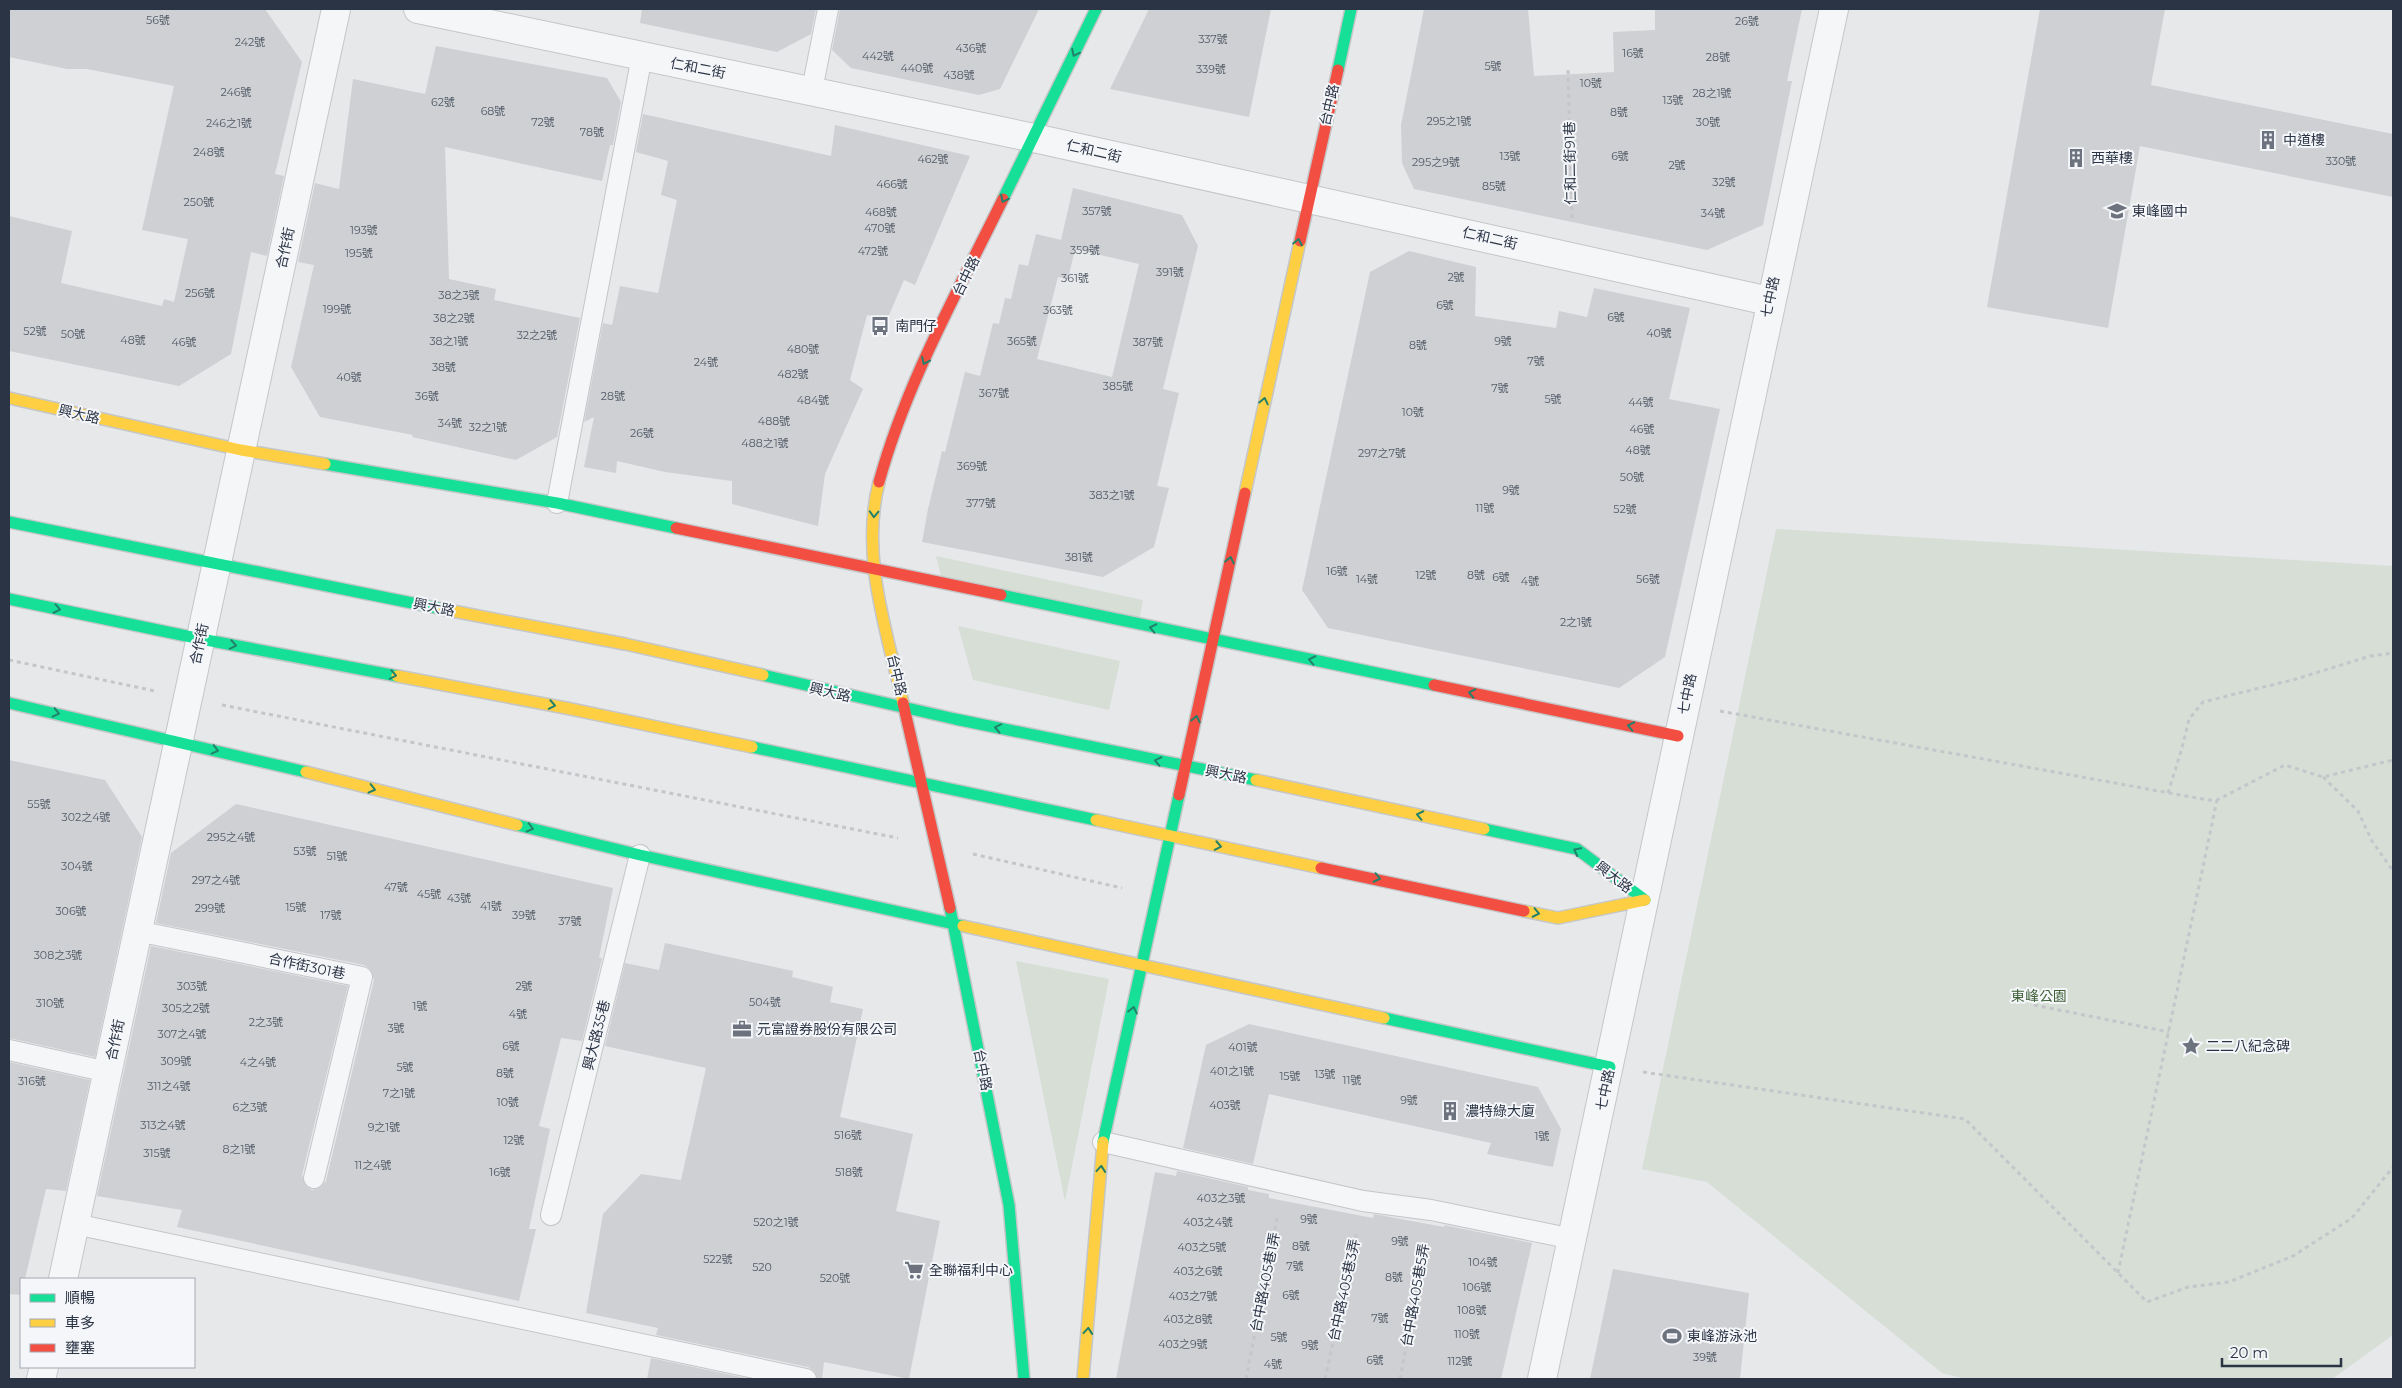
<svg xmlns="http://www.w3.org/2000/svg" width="2402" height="1388" viewBox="0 0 2402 1388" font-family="Montserrat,'Noto Sans TC',sans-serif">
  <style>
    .green { fill: #d6ded6 }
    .building { fill: #ced0d3; fill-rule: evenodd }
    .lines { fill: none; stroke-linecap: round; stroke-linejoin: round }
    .lane-casing { stroke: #c4c6c8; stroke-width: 22 }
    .street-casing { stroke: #c4c6c8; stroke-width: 30 }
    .fast-casing { stroke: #c4c6c8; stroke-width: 14 }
    .slow-casing { stroke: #c4c6c8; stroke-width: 14 }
    .jam-casing { stroke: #c4c6c8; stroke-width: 14 }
    .path { stroke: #c5c6ca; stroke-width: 3; stroke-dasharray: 4 4; stroke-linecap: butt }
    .lane { stroke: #f5f6f7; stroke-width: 20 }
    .street { stroke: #f5f6f7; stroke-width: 28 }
    .fast { stroke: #16e098; stroke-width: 11 }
    .slow { stroke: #ffcf43; stroke-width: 11 }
    .jam { stroke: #f24e42; stroke-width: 11 }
    .oneway { stroke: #22816a }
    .labels { text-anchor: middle; stroke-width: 4; stroke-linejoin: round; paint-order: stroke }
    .number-label { font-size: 11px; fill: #545c69 }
    .street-label { font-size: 14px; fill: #2b3445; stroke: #f4f6f9 }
    .poi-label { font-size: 14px; fill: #2b3445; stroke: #f4f6f9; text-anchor: start }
    .park-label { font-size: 14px; fill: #3f6138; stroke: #f4f6f9 }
  </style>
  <rect width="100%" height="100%" fill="#e6e8ea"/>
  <path class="green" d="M1776 529 2393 566V1335L2332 1379H1967L1942 1373 1707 1182 1642 1169Z
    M936 556 1143 600 1138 627 943 584Z
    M958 626 1120 661 1109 710 973 680Z
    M1016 961 1109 979 1065 1201Z"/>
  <path class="building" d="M9 9H265L302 62 275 174 284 176 267 256 251 252 231 354 179 386 9 351V216L72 231 61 283 162 306 164 299 174 302 188 239 142 230 174 86 87 69H67L9 57Z
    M642 9H816L811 34 777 52 640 23Z
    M840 9H1039L1000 89 979 95 851 68 832 50Z
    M1149 9H1271L1249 117 1110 89Z
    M1424 9H1528L1534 76 1614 72 1613 32 1655 30V9H1802L1787 81H1792L1763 225 1707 250 1414 189 1402 163 1401 125Z
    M2040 9H2165L2151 85 2393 134V197L2140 146 2108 328 1987 307Z
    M436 46 607 78 621 102 613 145H610L602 181 445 147 449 279 496 289 494 300 580 318 557 437 516 460 412 437 413 435 320 417 291 367 314 265 298 262 315 183 339 189 353 79 425 94Z
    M643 114 831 156 835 125 970 156 915 285 904 280 887 320 867 315 850 380 863 389 825 474 818 526 732 504V481L665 472 617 461 616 473 584 467 594 417 584 422 603 323 612 325 620 286 658 293 677 200 661 195 668 161 636 152Z
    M1073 188 1182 215 1198 246 1163 389 1179 393 1157 486 1169 488 1154 547 1103 577 922 542 928 509 942 451 945 452 965 372 980 376 993 323 999 324 1005 298 1011 299 1019 264 1028 266 1036 234 1061 240ZM1075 249 1139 264 1112 377 1037 359 1058 277 1068 279Z
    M1409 251 1476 267 1475 316 1556 328 1559 311 1587 317 1594 288 1690 308 1669 399 1720 409 1665 657 1619 688 1328 628 1302 590 1370 272Z
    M9 760 105 780 142 837 95 1057 9 1038Z
    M236 804 613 888 599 958H602L582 1041 561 1038 539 1126 550 1129 529 1229H536L519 1301 177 1227 182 1210 97 1196 151 946 348 986 302 1175 306 1186 312 1190 322 1186 326 1181 374 980 370 969 364 965 156 923 171 853Z
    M665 943 793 971 792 977 833 987 830 1002 863 1009 840 1117 913 1134 896 1211 940 1221 909 1379 824 1362 822 1379H818L814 1371 808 1367 656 1335 658 1328 586 1313 603 1214 641 1174 681 1180 706 1068 605 1046 625 963 659 970Z
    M1249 1024 1538 1087 1561 1129 1553 1167 1487 1154 1491 1143 1269 1094 1253 1164 1183 1148 1206 1045Z
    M9 1062 90 1080 66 1191 46 1189 25 1279H21V1295L9 1294Z
    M1177 1171 1248 1187V1190L1269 1194V1198L1373 1218 1374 1214 1444 1227V1225L1532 1243 1501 1379H1116L1155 1172 1176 1176Z
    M1613 1269 1749 1293 1740 1379H1590Z
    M651 1358 750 1379H647Z"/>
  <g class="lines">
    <g class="lane-casing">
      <path id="lane" d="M812 90 828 9
        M557 503 642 56
        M137 931 362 977 314 1178
        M9 1050 108 1072
        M1103 1142 1363 1201 1431 1210 1573 1239
        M551 1215 640 855
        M75 1224 806 1379"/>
    </g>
    <g class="street-casing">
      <path id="street" d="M418 9 1034 138 1769 301
        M63 1279 336 9
        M41 1379 44 1367
        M1542 1379C1642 923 1733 465 1834 9"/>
    </g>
    <g class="fast-casing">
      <path id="fast" d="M1338 70 1351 9
        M1003 199 1096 9
        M325 464 557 503 676 528
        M9 522 442 609
        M1001 595 1434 685
        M9 599 201 639 397 676
        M763 675 955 719 1256 780
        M9 703 306 772
        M752 747 1096 820
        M517 825 640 855 963 926
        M1484 829 1577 849 1645 900
        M950 908 1009 1205 1024 1379
        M1384 1018 1610 1067
        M1103 1142 1179 795"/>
    </g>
    <g class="slow-casing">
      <path id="slow" d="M9 398 241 450 325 464
        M879 482C860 556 887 632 903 703
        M1245 493 1300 241
        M442 609 625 644 763 675
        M397 676 566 708 752 747
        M306 772 517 825
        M1256 780 1484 829
        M1096 820 1321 868
        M1524 911 1558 918 1645 900
        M963 926 1384 1018
        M1083 1379 1103 1142"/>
    </g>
    <g class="jam-casing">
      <path id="jam" d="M1300 241 1338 70
        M879 482C906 383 958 291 1003 199
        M676 528 1001 595
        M1434 685 1678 736
        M903 703 950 908
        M1179 795 1245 493
        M1321 868 1524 911"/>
    </g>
    <path class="path" d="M1568 70 1572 221
      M9 660 155 691
      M222 705 898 838
      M1720 711 2208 800H2217L2285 765 2323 777 2393 760
      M2323 777 2358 811 2372 841 2393 871
      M2168 793 2182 748 2189 719 2203 702 2296 679 2370 656 2393 653
      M973 854 1122 888
      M2034 1005 2169 1032
      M1643 1072 1965 1119 2147 1302 2188 1287 2229 1282 2293 1256 2352 1218 2393 1167
      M2118 1273 2217 800
      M1246 1379 1278 1214
      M1325 1379 1357 1231
      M1400 1379 1426 1240"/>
    <use href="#lane" class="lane"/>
    <use href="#street" class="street"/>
    <use href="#fast" class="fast"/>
    <use href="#slow" class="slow"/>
    <use href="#jam" class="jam"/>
  </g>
  <defs><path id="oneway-chevron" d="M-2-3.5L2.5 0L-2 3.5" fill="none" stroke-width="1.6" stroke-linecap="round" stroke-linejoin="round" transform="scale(1.25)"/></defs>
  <g class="oneway">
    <use href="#oneway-chevron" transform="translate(1075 53) rotate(116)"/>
    <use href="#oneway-chevron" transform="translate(1004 199) rotate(116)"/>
    <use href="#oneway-chevron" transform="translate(1298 242) rotate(-78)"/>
    <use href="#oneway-chevron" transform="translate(925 361) rotate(115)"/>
    <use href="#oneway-chevron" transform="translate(1264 401) rotate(-78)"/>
    <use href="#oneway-chevron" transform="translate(874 514) rotate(92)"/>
    <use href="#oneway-chevron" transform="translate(1230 560) rotate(-78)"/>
    <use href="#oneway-chevron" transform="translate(57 609) rotate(12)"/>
    <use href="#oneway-chevron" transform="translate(1153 628) rotate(-168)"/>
    <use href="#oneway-chevron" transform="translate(233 645) rotate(11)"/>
    <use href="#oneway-chevron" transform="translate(1312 660) rotate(-168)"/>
    <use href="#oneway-chevron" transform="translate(393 675) rotate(11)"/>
    <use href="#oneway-chevron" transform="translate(1472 693) rotate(-168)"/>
    <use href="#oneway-chevron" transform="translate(552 705) rotate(11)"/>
    <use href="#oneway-chevron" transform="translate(56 713) rotate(13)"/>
    <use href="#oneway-chevron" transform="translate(1196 719) rotate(-78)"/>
    <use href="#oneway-chevron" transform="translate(1631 726) rotate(-168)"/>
    <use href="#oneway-chevron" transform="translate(998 728) rotate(-169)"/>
    <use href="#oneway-chevron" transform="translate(215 750) rotate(14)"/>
    <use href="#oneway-chevron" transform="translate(1158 761) rotate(-168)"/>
    <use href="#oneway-chevron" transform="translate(372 789) rotate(14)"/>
    <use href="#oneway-chevron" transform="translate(1420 815) rotate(-168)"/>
    <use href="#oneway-chevron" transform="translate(530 828) rotate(14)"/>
    <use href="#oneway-chevron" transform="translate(1218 846) rotate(11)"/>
    <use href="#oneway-chevron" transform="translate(1577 851) rotate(-153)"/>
    <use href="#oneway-chevron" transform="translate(1377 878) rotate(12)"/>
    <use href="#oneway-chevron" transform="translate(1536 913) rotate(12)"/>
    <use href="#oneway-chevron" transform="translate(1133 1010) rotate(-78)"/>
    <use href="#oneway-chevron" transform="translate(1101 1169) rotate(-85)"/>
    <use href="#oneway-chevron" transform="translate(1088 1331) rotate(-85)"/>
  </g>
  <defs>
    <g id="building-bare" transform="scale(1.5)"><path d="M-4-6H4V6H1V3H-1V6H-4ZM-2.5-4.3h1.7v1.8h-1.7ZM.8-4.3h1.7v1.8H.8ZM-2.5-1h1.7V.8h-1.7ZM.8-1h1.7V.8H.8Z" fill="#6c737f" stroke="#f4f6f9" stroke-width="2.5" paint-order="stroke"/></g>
    <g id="school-bare" transform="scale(1.5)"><path d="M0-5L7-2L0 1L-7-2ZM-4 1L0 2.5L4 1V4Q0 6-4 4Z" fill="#6c737f" stroke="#f4f6f9" stroke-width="2.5" paint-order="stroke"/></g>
    <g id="bus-bare" transform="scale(1.5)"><path d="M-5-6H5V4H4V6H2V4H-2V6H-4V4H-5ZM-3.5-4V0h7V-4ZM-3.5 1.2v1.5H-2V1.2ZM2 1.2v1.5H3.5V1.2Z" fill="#6c737f" stroke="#f4f6f9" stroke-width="2.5" paint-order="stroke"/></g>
    <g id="office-bare" transform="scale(1.5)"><path d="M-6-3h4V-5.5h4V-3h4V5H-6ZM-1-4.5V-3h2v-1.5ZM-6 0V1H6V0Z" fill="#6c737f" stroke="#f4f6f9" stroke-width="2.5" paint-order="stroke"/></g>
    <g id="sight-bare" transform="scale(1.5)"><path d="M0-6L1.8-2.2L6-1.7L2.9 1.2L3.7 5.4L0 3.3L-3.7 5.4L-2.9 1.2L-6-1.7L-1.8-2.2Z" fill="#6c737f" stroke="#f4f6f9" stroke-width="2.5" paint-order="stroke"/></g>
    <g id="supermarket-bare" transform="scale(1.5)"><path d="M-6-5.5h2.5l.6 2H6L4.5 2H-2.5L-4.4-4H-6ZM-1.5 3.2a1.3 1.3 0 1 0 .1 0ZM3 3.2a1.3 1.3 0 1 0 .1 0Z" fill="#6c737f" stroke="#f4f6f9" stroke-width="2.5" paint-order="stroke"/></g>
    <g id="stadium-bare" transform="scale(1.5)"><path d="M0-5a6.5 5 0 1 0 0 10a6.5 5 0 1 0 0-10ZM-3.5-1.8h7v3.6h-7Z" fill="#6c737f" stroke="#f4f6f9" stroke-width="2.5" paint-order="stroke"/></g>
  </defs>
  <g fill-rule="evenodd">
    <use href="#building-bare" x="2268" y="140"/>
    <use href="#building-bare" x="2076" y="158"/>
    <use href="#school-bare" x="2117" y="211"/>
    <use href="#bus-bare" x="880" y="326"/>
    <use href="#office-bare" x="742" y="1029"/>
    <use href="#sight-bare" x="2191" y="1046"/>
    <use href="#building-bare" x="1450" y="1111"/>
    <use href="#supermarket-bare" x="914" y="1270"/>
    <use href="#stadium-bare" x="1672" y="1336"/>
  </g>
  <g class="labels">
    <g class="number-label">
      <text x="158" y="24">56號</text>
      <text x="1747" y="25">26號</text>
      <text x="1213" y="43">337號</text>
      <text x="250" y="46">242號</text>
      <text x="971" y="52">436號</text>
      <text x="1633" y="57">16號</text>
      <text x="878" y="60">442號</text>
      <text x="1718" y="61">28號</text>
      <text x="1493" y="70">5號</text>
      <text x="917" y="72">440號</text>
      <text x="1211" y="73">339號</text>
      <text x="959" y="79">438號</text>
      <text x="1591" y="87">10號</text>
      <text x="236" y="96">246號</text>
      <text x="1712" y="97">28之1號</text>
      <text x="1673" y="104">13號</text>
      <text x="443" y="106">62號</text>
      <text x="493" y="115">68號</text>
      <text x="1619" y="116">8號</text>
      <text x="1449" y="125">295之1號</text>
      <text x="543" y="126">72號</text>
      <text x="1708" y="126">30號</text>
      <text x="229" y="127">246之1號</text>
      <text x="592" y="136">78號</text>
      <text x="209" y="156">248號</text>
      <text x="1510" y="160">13號</text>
      <text x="1620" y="160">6號</text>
      <text x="933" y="163">462號</text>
      <text x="2341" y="165">330號</text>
      <text x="1436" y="166">295之9號</text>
      <text x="1677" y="169">2號</text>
      <text x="1724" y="186">32號</text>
      <text x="892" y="188">466號</text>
      <text x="1494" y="190">85號</text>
      <text x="199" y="206">250號</text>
      <text x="1097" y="215">357號</text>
      <text x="881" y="216">468號</text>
      <text x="1713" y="217">34號</text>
      <text x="880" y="232">470號</text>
      <text x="364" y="234">193號</text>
      <text x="1085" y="254">359號</text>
      <text x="873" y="255">472號</text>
      <text x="359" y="257">195號</text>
      <text x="1170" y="276">391號</text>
      <text x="1456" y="281">2號</text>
      <text x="1075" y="282">361號</text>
      <text x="200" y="297">256號</text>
      <text x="459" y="299">38之3號</text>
      <text x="1445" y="309">6號</text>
      <text x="337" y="313">199號</text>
      <text x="1058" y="314">363號</text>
      <text x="1616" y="321">6號</text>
      <text x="454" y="322">38之2號</text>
      <text x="35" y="335">52號</text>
      <text x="1659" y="337">40號</text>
      <text x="73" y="338">50號</text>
      <text x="537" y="339">32之2號</text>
      <text x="133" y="344">48號</text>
      <text x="449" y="345">38之1號</text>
      <text x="1022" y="345">365號</text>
      <text x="1503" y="345">9號</text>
      <text x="184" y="346">46號</text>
      <text x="1148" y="346">387號</text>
      <text x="1418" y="349">8號</text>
      <text x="803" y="353">480號</text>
      <text x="1536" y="365">7號</text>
      <text x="706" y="366">24號</text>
      <text x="444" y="371">38號</text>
      <text x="793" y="378">482號</text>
      <text x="349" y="381">40號</text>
      <text x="1118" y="390">385號</text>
      <text x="1500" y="392">7號</text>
      <text x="994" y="397">367號</text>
      <text x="427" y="400">36號</text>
      <text x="613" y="400">28號</text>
      <text x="1553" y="403">5號</text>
      <text x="813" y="404">484號</text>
      <text x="1641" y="406">44號</text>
      <text x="1413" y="416">10號</text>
      <text x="774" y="425">488號</text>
      <text x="450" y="427">34號</text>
      <text x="488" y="431">32之1號</text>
      <text x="1642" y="433">46號</text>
      <text x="642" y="437">26號</text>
      <text x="765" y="447">488之1號</text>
      <text x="1638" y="454">48號</text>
      <text x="1382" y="457">297之7號</text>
      <text x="972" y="470">369號</text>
      <text x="1632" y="481">50號</text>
      <text x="1511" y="494">9號</text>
      <text x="1112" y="499">383之1號</text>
      <text x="981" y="507">377號</text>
      <text x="1485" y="512">11號</text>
      <text x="1625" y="513">52號</text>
      <text x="1079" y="561">381號</text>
      <text x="1337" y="575">16號</text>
      <text x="1426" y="579">12號</text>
      <text x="1476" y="579">8號</text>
      <text x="1501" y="581">6號</text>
      <text x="1367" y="583">14號</text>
      <text x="1648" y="583">56號</text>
      <text x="1530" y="585">4號</text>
      <text x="1576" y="626">2之1號</text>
      <text x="39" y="808">55號</text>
      <text x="86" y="821">302之4號</text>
      <text x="231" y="841">295之4號</text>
      <text x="305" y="855">53號</text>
      <text x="337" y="860">51號</text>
      <text x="77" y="870">304號</text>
      <text x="216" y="884">297之4號</text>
      <text x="396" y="891">47號</text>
      <text x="429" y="898">45號</text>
      <text x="459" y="902">43號</text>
      <text x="491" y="910">41號</text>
      <text x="296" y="911">15號</text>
      <text x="210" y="912">299號</text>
      <text x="71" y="915">306號</text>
      <text x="331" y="919">17號</text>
      <text x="524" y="919">39號</text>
      <text x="570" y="925">37號</text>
      <text x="58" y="959">308之3號</text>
      <text x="192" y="990">303號</text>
      <text x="524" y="990">2號</text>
      <text x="765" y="1006">504號</text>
      <text x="50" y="1007">310號</text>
      <text x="420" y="1010">1號</text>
      <text x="186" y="1012">305之2號</text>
      <text x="518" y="1018">4號</text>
      <text x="266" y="1026">2之3號</text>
      <text x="396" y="1032">3號</text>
      <text x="182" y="1038">307之4號</text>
      <text x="511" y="1050">6號</text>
      <text x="1243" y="1051">401號</text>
      <text x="176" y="1065">309號</text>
      <text x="258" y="1066">4之4號</text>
      <text x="405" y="1071">5號</text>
      <text x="1232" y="1075">401之1號</text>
      <text x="505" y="1077">8號</text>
      <text x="1325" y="1078">13號</text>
      <text x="1290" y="1080">15號</text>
      <text x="1352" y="1084">11號</text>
      <text x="32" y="1085">316號</text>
      <text x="169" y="1090">311之4號</text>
      <text x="399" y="1097">7之1號</text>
      <text x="1409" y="1104">9號</text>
      <text x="508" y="1106">10號</text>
      <text x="1225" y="1109">403號</text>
      <text x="250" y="1111">6之3號</text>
      <text x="163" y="1129">313之4號</text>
      <text x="384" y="1131">9之1號</text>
      <text x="848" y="1139">516號</text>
      <text x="1542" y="1140">1號</text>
      <text x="514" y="1144">12號</text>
      <text x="239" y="1153">8之1號</text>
      <text x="157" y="1157">315號</text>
      <text x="373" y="1169">11之4號</text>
      <text x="500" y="1176">16號</text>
      <text x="849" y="1176">518號</text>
      <text x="1221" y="1202">403之3號</text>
      <text x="1309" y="1223">9號</text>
      <text x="776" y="1226">520之1號</text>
      <text x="1208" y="1226">403之4號</text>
      <text x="1400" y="1245">9號</text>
      <text x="1301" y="1250">8號</text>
      <text x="1202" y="1251">403之5號</text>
      <text x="718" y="1263">522號</text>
      <text x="1483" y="1266">104號</text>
      <text x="1295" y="1270">7號</text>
      <text x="762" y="1271">520</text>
      <text x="1198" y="1275">403之6號</text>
      <text x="1394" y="1281">8號</text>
      <text x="835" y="1282">520號</text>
      <text x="1477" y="1291">106號</text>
      <text x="1291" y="1299">6號</text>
      <text x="1193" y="1300">403之7號</text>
      <text x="1472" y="1314">108號</text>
      <text x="1380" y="1322">7號</text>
      <text x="1188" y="1323">403之8號</text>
      <text x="1467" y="1338">110號</text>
      <text x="1279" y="1341">5號</text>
      <text x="1183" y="1348">403之9號</text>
      <text x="1310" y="1349">9號</text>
      <text x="1705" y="1361">39號</text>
      <text x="1375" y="1364">6號</text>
      <text x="1460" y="1365">112號</text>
      <text x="1273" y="1368">4號</text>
    </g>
    <g class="street-label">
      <text transform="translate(698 68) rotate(11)" y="5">仁和二街</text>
      <text transform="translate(1329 105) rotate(-77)" y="5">台中路</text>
      <text transform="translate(1094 151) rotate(13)" y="5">仁和二街</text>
      <text transform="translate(1570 163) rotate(-91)" y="5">仁和二街91巷</text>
      <text transform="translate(1490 238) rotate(13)" y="5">仁和二街</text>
      <text transform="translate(285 248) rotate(-78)" y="5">合作街</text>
      <text transform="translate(966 276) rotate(-64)" y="5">台中路</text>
      <text transform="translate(1770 297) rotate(-78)" y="5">七中路</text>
      <text transform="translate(79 414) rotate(13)" y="5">興大路</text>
      <text transform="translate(434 607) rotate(11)" y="5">興大路</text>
      <text transform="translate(199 644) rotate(-78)" y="5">合作街</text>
      <text transform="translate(897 675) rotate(77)" y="5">台中路</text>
      <text transform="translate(830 692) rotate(13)" y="5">興大路</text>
      <text transform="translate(1687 694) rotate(-78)" y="5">七中路</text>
      <text transform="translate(1226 774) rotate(11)" y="5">興大路</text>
      <text transform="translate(1614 877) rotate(37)" y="5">興大路</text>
      <text transform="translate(307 966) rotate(12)" y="5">合作街301巷</text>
      <text transform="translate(596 1035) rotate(-76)" y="5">興大路35巷</text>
      <text transform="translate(115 1040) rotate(-78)" y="5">合作街</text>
      <text transform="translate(983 1070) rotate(79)" y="5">台中路</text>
      <text transform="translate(1605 1090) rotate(-78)" y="5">七中路</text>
      <text transform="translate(1265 1282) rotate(-79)" y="5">台中路405巷1弄</text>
      <text transform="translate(1344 1290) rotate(-78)" y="5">台中路405巷3弄</text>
      <text transform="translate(1415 1295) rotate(-80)" y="5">台中路405巷5弄</text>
    </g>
    <g class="poi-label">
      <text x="2283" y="145">中道樓</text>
      <text x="2091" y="163">西華樓</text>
      <text x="2132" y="216">東峰國中</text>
      <text x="895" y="331">南門仔</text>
      <text x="757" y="1034">元富證券股份有限公司</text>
      <text x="2206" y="1051">二二八紀念碑</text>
      <text x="1465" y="1116">濃特綠大廈</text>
      <text x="929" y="1275">全聯福利中心</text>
      <text x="1687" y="1341">東峰游泳池</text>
    </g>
    <g class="park-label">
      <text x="2039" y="1001">東峰公園</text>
    </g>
  </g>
  <rect width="2402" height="1388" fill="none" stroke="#2b3445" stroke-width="20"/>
  <rect x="20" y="1278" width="175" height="90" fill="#f4f6f9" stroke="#a4a8b1"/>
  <rect x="30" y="1294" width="25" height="8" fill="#16e098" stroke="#a4a8b1"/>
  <text x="65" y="1303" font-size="15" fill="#2b3445">順暢</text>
  <rect x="30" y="1319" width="25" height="8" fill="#ffcf43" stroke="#a4a8b1"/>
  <text x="65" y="1328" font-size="15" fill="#2b3445">車多</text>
  <rect x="30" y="1344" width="25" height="8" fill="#f24e42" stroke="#a4a8b1"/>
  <text x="65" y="1353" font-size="15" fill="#2b3445">壅塞</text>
  <path d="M2222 1358v8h119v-8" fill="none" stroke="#2b3445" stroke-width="2.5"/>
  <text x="2230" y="1358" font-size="15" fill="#2b3445" stroke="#f4f6f9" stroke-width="4" paint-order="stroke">20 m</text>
</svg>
